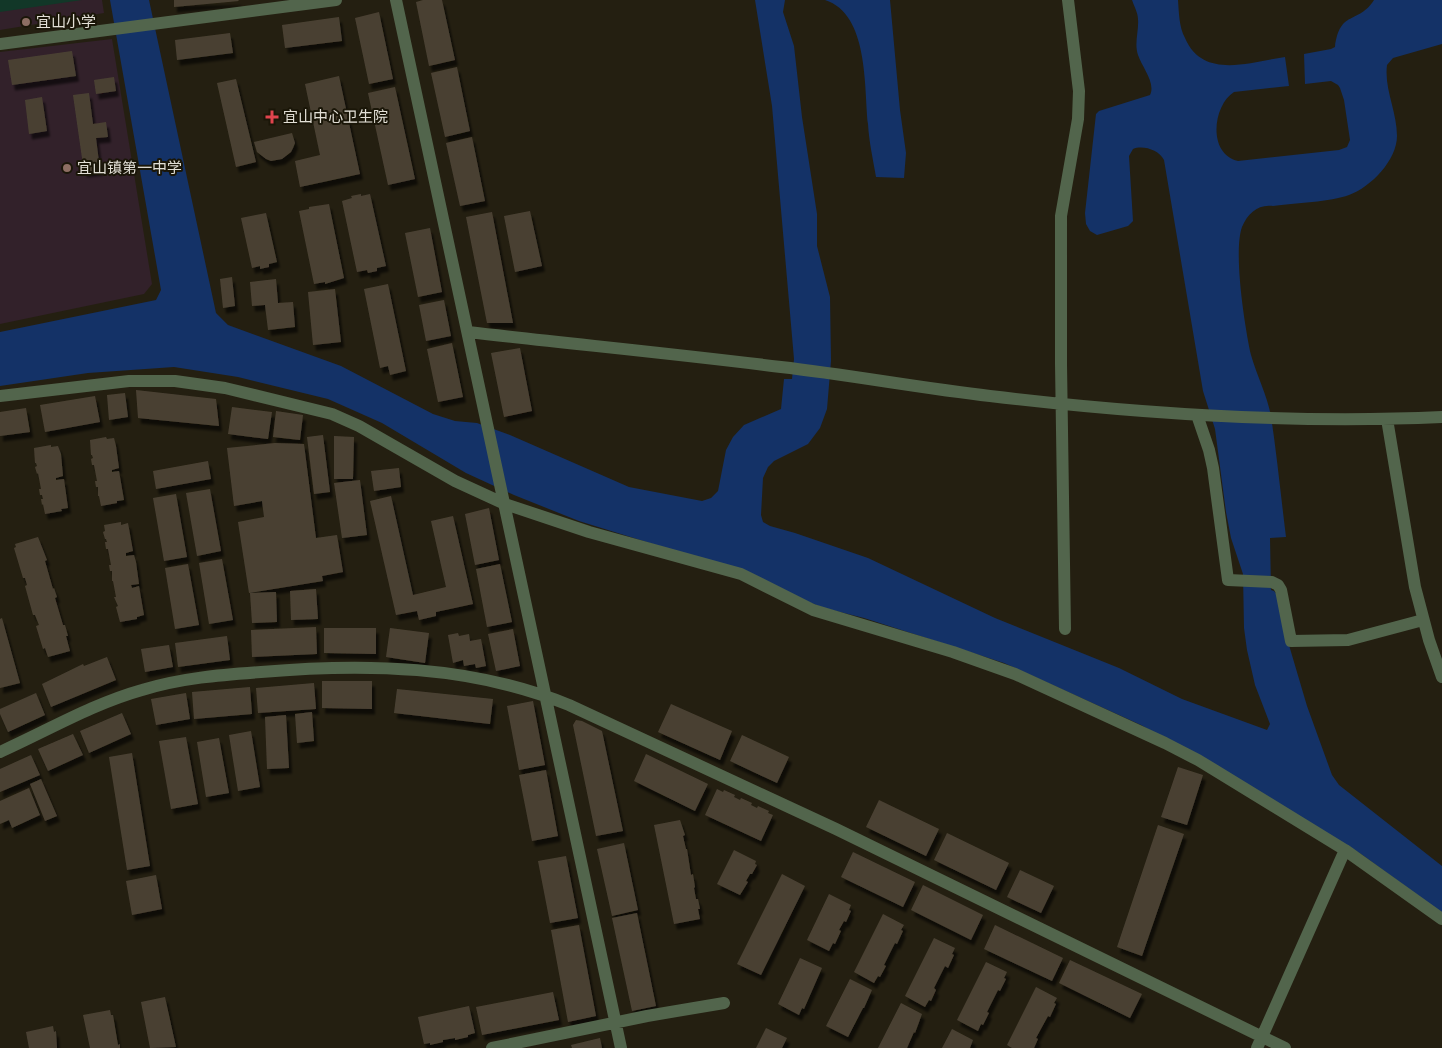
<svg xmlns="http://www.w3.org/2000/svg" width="1442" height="1048" viewBox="0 0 1442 1048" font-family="Manrope,'Noto Sans SC',sans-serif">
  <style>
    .education { fill: #32212a }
    .green { fill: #123728 }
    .water { fill: #143267 }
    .building { fill: #4a4133; filter: url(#shadow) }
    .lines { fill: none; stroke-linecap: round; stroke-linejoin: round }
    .minor { stroke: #52654c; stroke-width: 12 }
    .education-dot { fill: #8d6e63; stroke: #1a1608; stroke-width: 2 }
    .health-dot { fill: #e0444e; stroke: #1a1608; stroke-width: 2 }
    .labels { text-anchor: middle; stroke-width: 4; stroke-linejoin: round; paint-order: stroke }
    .poi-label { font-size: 15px; fill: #e2dfd6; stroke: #1a1608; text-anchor: start }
  </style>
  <defs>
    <filter id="shadow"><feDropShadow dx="3" dy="5.5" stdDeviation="1" flood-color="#0009"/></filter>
  </defs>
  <rect width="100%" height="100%" fill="#241f11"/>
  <path class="education" d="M0 0H102L104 13 0 30Z
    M112 39 152 284 144 294 0 324V52Z"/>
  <path class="green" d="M0 0H82L0 12Z"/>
  <path class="water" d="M110 0H149L216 313 228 325 341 366 433 414 455 421 477 423 510 435 629 487 702 501 711 498 718 491 726 450 733 437 744 425 781 409 784 379H792L794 359 772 106 755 0H785L783 12 794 46 802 117 817 214V246L830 297 831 361 827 409 820 428 808 444 774 461 768 467 763 478 761 515 763 522 770 526 795 533 868 558 995 618 1119 668 1182 699 1267 730 1270 724 1255 685 1247 650 1244 628 1243 574 1231 538 1226 512 1215 429 1203 391 1164 160C1159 150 1143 145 1133 149L1129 156 1133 221 1128 226 1097 235 1090 231 1086 224 1085 213 1096 114 1099 111 1150 95C1156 83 1142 67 1138 55 1134 43 1139 31 1138 19 1138 13 1134 6 1132 0H1178C1179 13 1179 27 1185 38 1203 80 1250 62 1285 57L1289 86 1234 92C1213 105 1207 154 1238 161L1339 150 1347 147 1350 140 1344 100 1340 88 1338 85 1331 81 1305 84 1304 54 1331 49 1335 47C1340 9 1358 25 1374 0H1442V44L1393 58 1387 65C1384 89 1397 111 1397 136 1397 160 1371 187 1349 195 1331 202 1294 203 1273 206 1258 204 1248 213 1242 227 1233 252 1245 328 1251 355 1257 376 1267 395 1271 416 1277 456 1281 497 1286 537L1270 538 1271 590 1274 591 1279 597 1281 618 1307 706 1332 775 1339 785 1442 866V913L1361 854 1141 725 1004 663 864 618 824 608 682 553 579 521 514 495 466 473 382 423 328 399 238 377 174 367 88 373 0 386V332L156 300 161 290Z
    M825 0H890L900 110 906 153 904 178 876 177C873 159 869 142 868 124 864 87 869 14 825 0Z"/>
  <path class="building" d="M174 0H238L239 1 174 7Z
    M423 0H442L455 60 429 66 416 2Z
    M379 12 393 79 369 84 355 18Z
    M339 17 342 41 285 48 282 25Z
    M230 33 233 53 177 60 175 40Z
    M72 51 76 76 12 85 8 60Z
    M457 67 470 131 445 137 431 73Z
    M339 76 360 174 300 187 295 161 320 155 305 84Z
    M114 77 116 91 96 94 94 80Z
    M236 79 256 162 236 167 217 83Z
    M395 87 415 179 388 185 368 93Z
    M89 93 93 124 106 122 108 137 96 138 100 170 84 172 73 95Z
    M42 97 47 131 29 134 25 100Z
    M292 133 295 143 293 148 291 152 282 159 271 161 266 159 257 152 254 142Z
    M472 137 485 201 460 206 446 143Z
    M361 194V196L370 194 386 266 377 268V271L368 273 367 270 357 272 342 201 352 198 351 196Z
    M329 204 344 278 325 284V282L314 284 299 211 309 209V207Z
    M530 211 542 266 515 272 504 216Z
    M492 212 513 323H487L466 217Z
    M266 213 277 262 269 264V267L260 269V266L252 268 241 218Z
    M430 228 442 292 418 297 405 233Z
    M232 277 235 306 223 308 220 279Z
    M276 279 278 303 293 302 295 327 268 330 265 305 252 306 250 282Z
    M388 284 406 371 390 375 388 366 380 368 364 289Z
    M335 289 341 342 313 345 308 292Z
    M444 300 451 336 426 341 419 305Z
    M452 343 463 397 438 402 427 349Z
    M520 348 532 411 504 417 491 353Z
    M136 390 216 399 219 426 138 418Z
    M125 393 128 417 109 420 107 395Z
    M95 396 100 422 45 432 40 405Z
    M232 407 272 412 268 439 228 434Z
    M26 408 30 432 0 436V412Z
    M276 411 303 415 300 440 273 437Z
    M323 435 330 492 314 494 307 437Z
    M334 436 354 437 353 479H334Z
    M106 437 107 439 114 438 116 446 119 468 112 470V472L119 471 124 500 117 501V503L101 506 99 496H98V487H96L95 481H97L94 465H92L91 459 93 458 92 455H91L90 440Z
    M275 443 304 444 316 538 337 535 343 572 322 576 323 581 249 593 238 522 264 517 262 501 234 506 227 448Z
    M51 445V447L58 446 61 454 63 476 56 478V480L64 479 68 508 61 509 62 511 45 514 43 504 42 505 41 499H43L42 495H40L39 489H41L38 473 37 474 35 467 37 466 36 463H35L34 448Z
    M208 461 211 479 156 489 153 471Z
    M399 468 401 487 374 491 371 471Z
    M360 480 367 535 342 538 334 483Z
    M210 489 221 551 197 556 186 493Z
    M176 494 187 557 164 561 153 498Z
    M391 496 413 595 446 587 431 521 453 516 473 604 436 612V616L419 620 417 611 396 615 370 501Z
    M489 508 499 560 475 565 465 514Z
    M121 522V525L128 523 133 551 126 553V556L134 555 136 562 139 584 131 585 132 588 139 586 144 615 137 617V619L120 622 116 607 118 606 114 597H116L113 581H112V571H110L109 565H111L108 549H106L105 542H107L106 539H105L103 532 105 531 104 525Z
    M38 537 47 560 45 561 53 589 54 588 57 597 55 598 63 625H65L68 636H66L70 651 48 657 45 648 43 649 36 626 39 625 35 615H33L25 586 27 585 25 578H23L14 548 16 547 15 544Z
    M222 559 233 620 209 624 199 563Z
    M188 564 199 625 175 629 165 568Z
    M500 564 512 622 487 627 476 569Z
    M316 589 318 619 291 620 290 591Z
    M276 592 277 622 252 623 250 593Z
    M2 618 20 683 0 688V619Z
    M316 627 317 654 252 657 251 630Z
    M324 628H376V654L324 653Z
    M390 628 429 633 425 663 386 657Z
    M513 629 520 666 496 671 488 634Z
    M458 633 459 636 469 634 470 641 481 639 486 666 476 668 475 664 464 666 463 660 453 663 448 635Z
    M227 636 230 660 178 667 175 643Z
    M169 645 173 667 145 672 141 649Z
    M107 657 116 680 51 707 42 684 83 664 84 666Z
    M322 681H372V709L322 708Z
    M314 683 316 709 258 713 256 688Z
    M250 687 252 714 194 719 192 692Z
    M397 689 493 699 490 724 394 713Z
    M36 693 45 715 8 732 0 714V709Z
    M186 693 190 719 156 725 151 699Z
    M533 701 545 765 519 770 507 706Z
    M671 704 732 731 720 760 658 732Z
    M312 712 314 741 297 743 295 714Z
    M122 713 131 734 89 753 80 731Z
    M286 715 289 768 267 769 265 717Z
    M576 720 582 721 602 731 623 831 596 836 573 725Z
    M251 731 260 787 238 791 229 735Z
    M73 734 83 755 48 771 38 749Z
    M742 735 789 757 777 783 730 761Z
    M186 737 198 804 171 809 159 741Z
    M219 738 229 793 206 797 197 742Z
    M132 753 150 866 127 870 109 757Z
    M646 754 708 784 695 811 634 781Z
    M31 755 40 775 0 792V769Z
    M1178 767 1203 775 1187 825 1161 817Z
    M546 770 558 836 532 841 519 775Z
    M41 779 57 816 45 821 30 784Z
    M29 788 40 815 12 828 9 820 0 824V801Z
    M717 789 723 792 724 790 735 795 734 797 740 800 741 798 752 803 751 805 757 808 758 806 769 811 768 813 773 815 761 841 705 815Z
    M879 800 939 829 926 856 866 827Z
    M680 820 685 835 683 836 686 849H687L691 875 693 874 695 887 694 888 696 899H698L700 909H698L700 919 674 924 654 825Z
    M1158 825 1184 834 1142 956 1117 947Z
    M947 833 1009 863 996 890 934 860Z
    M624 843 638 910 612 916 597 849Z
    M734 850 756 861 755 864 757 865 752 874H750L746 881 748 882 740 895 717 884Z
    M853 852 915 882 903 907 841 877Z
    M566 856 578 918 550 923 538 861Z
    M1020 870 1054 886 1041 913 1007 897Z
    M782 874 805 886 761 975 737 964Z
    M156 875 162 909 132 915 126 881Z
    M923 885 983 915 971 940 911 910Z
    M829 894 851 905 849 910 851 911 846 922 844 921 839 930 841 931 835 944 833 943 829 951 807 940Z
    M637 913 656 1006 632 1011 612 918Z
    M883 914 904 925 901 930 903 931 897 944 895 943 884 965 886 966 880 977 878 976 874 983 854 972Z
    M579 925 596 1016 568 1022 551 930Z
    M995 925 1063 958 1052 981 984 949Z
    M934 938 955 948 952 954 954 955 948 968 945 966 934 988 936 990 931 1001 929 1000 925 1007 905 996Z
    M800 958 822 968 804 1009 802 1008 799 1015 778 1004Z
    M1070 960 1142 994 1130 1018 1059 983Z
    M986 962 1007 972 1004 978 1006 979 1000 991 998 990 987 1012 989 1013 983 1025 981 1024 978 1031 957 1020Z
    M850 979 872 990 864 1008H863L848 1037 826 1026Z
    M1036 987 1057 998 1054 1003 1056 1004 1050 1017 1048 1016 1036 1038 1038 1039 1034 1048H1012L1007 1045Z
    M553 992 559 1020 482 1035 476 1007Z
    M165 997 176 1047 150 1048 141 1002Z
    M901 1003 922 1014 915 1033 914 1032 907 1048H878Z
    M469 1006 475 1033 468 1035V1037L455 1040V1038L443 1040V1042L430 1045V1043L424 1044 418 1017Z
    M110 1010 111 1015H113L118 1045 120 1044V1048H90L83 1015Z
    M53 1026 54 1032 56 1031 57 1048H29L26 1032Z
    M766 1028 787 1038 782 1048H756Z
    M952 1029 973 1040 970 1048H942Z
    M600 1038 602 1048H572L571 1045Z"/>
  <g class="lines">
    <path class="minor" d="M396 0 621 1048
      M0 44 336 0
      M468 332C572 344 677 354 781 367 851 375 920 388 990 396 1140 414 1291 424 1442 417
      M0 396 129 381H175L225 388 332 414 359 426 455 481 505 504 589 532 741 574 813 610 953 652 1015 674 1165 743 1198 760 1345 850 1442 919
      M1197 415 1209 450 1213 468 1228 580 1272 582 1278 585 1281 590 1291 641 1348 640 1423 620
      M1387 419 1415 587 1429 640 1442 677
      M1065 629 1061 364V216L1078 119 1079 91 1068 0
      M0 752C47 731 92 704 142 690 181 678 220 675 261 672 364 663 472 665 569 705L836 829 1285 1048
      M492 1048 647 1016 724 1003
      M1257 1048 1345 850"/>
  </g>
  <g class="education-dot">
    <circle cx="26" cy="22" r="5"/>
    <circle cx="67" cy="168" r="5"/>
  </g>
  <path class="health-dot" d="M269.5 109.5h5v5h5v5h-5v5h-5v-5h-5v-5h5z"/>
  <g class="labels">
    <g class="poi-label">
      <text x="36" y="27">宜山小学</text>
      <text x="283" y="122">宜山中心卫生院</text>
      <text x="77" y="173">宜山镇第一中学</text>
    </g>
  </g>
</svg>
